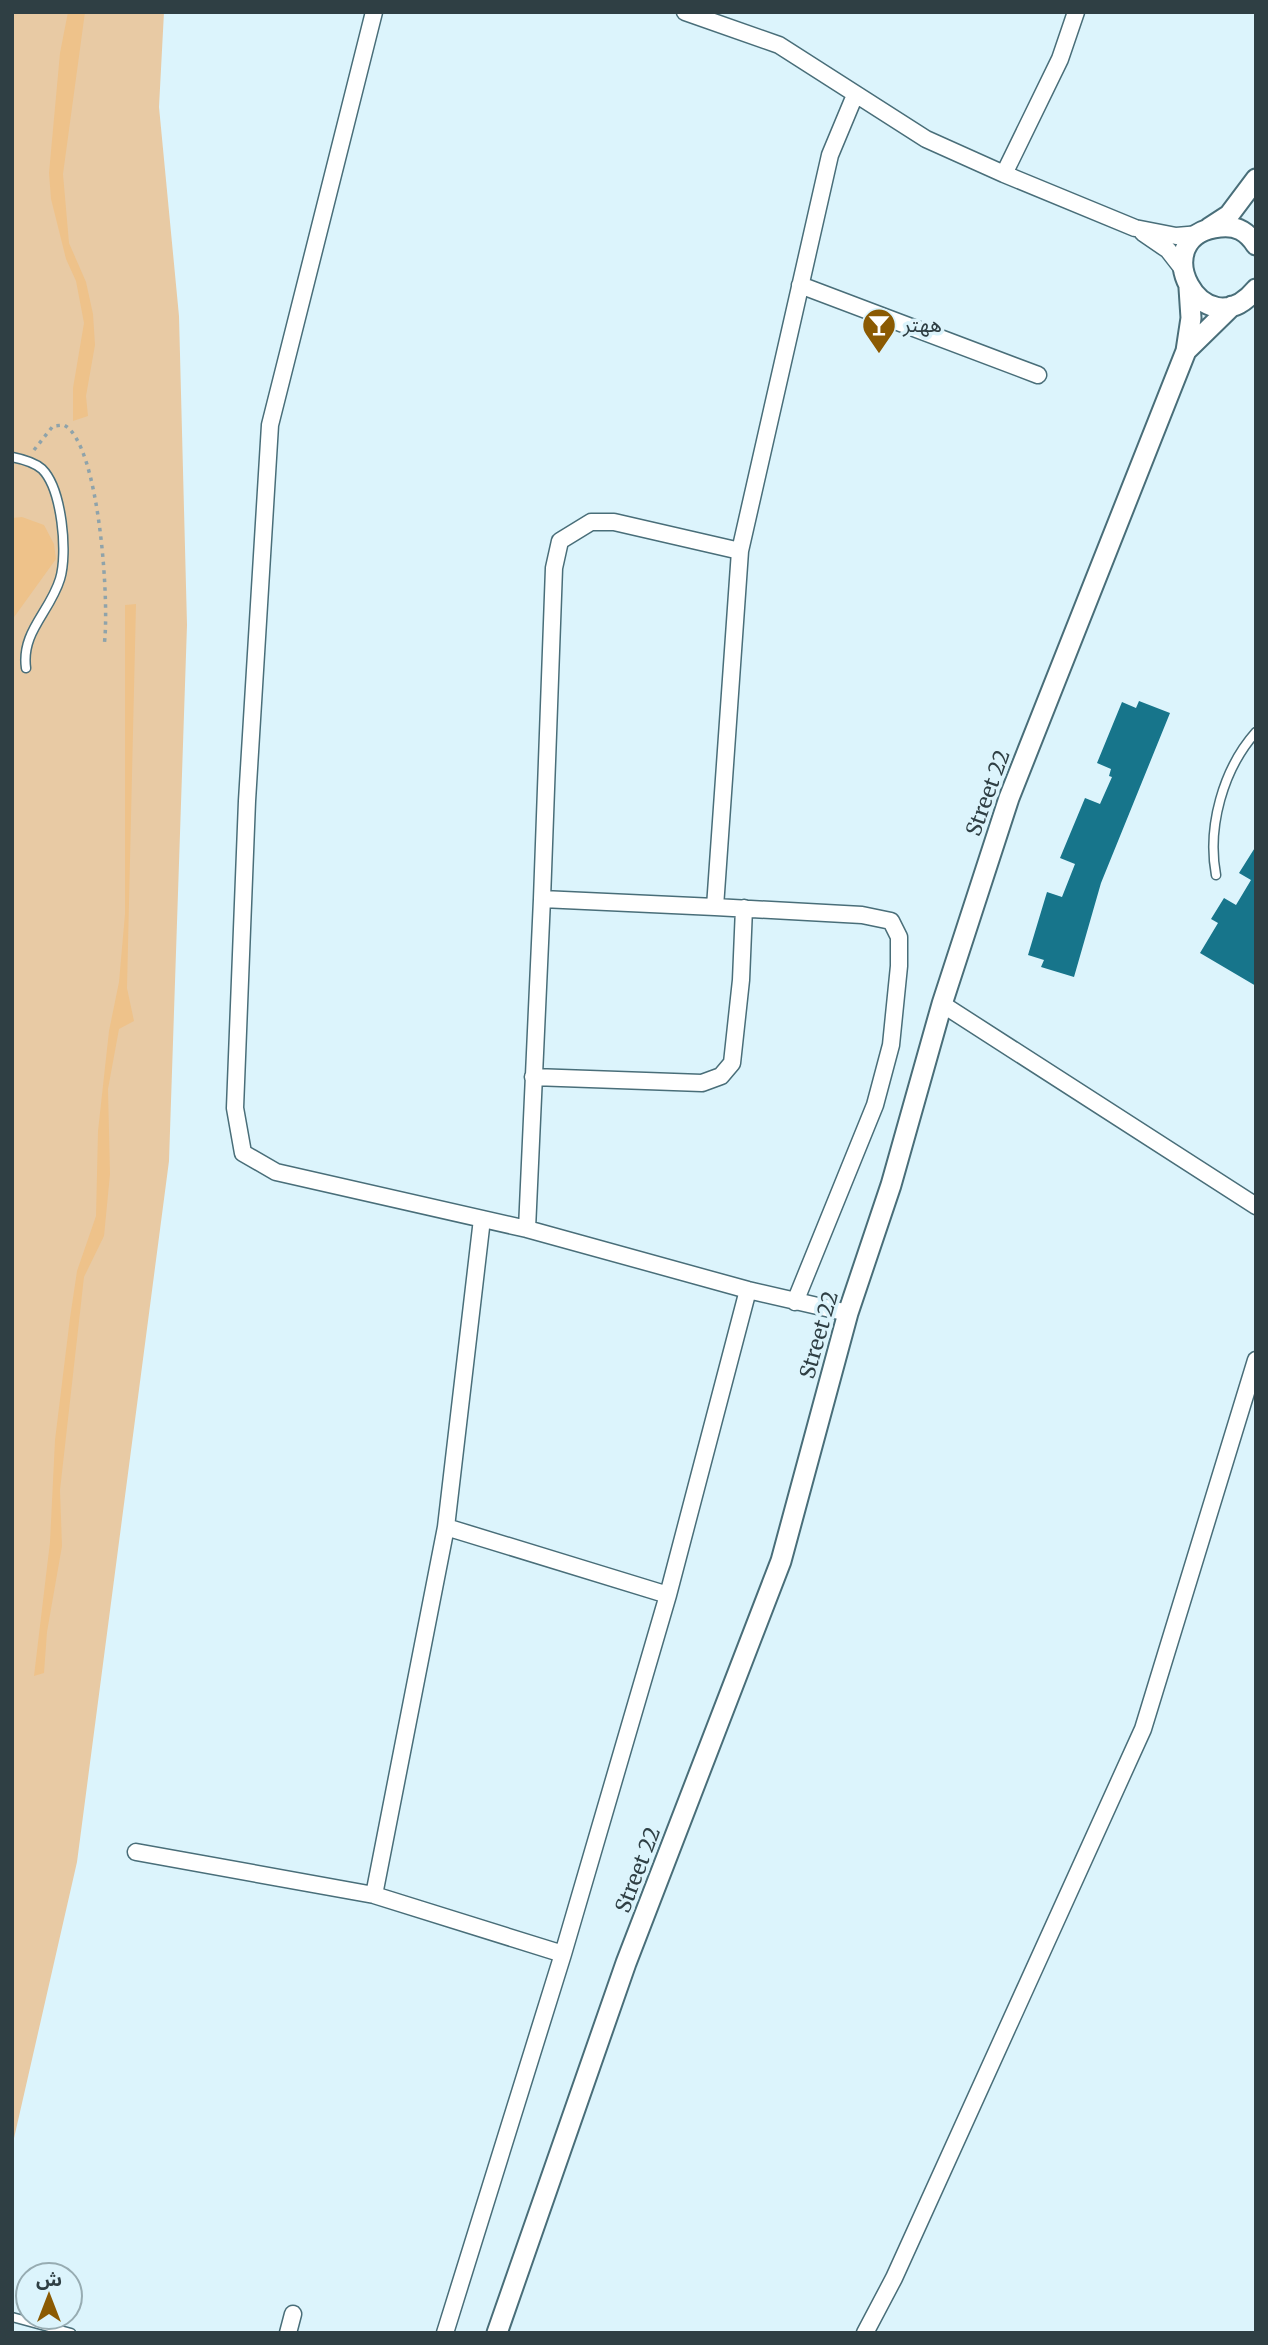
<svg xmlns="http://www.w3.org/2000/svg" width="1268" height="2345" viewBox="0 0 1268 2345" font-family="Merriweather,'Noto Sans Arabic',serif">
  <style>
    .green { fill: #e8caa4 }
    .water { fill: #eec28a }
    .building { fill: #17758b }
    .lines { fill: none; stroke-linecap: round; stroke-linejoin: round }
    .service-casing { stroke: #496e79; stroke-width: 11 }
    .minor-casing { stroke: #496e79; stroke-width: 19 }
    .tertiary-casing { stroke: #496e79; stroke-width: 23 }
    .path { stroke: #8fa3aa; stroke-width: 3.5; stroke-dasharray: 3.5 5; stroke-linecap: butt }
    .service { stroke: #fff; stroke-width: 8 }
    .minor { stroke: #fff; stroke-width: 16 }
    .tertiary { stroke: #fff; stroke-width: 19 }
    .labels { text-anchor: middle; stroke-width: 7; stroke-linejoin: round; paint-order: stroke }
    .poi-label { font-size: 21px; fill: #2f3f44; stroke: #dcf4fc; text-anchor: start }
    .street-label { font-size: 21px; fill: #2f3f44; stroke: #dcf4fc }
  </style>
  <rect width="100%" height="100%" fill="#dcf4fc"/>
  <path class="green" d="M12 12H164L159 107 179 316 187 625 169 1161 77 1862 12 2147Z"/>
  <path class="water" d="M68 12H85L63 174 69 243 86 282 93 314 95 345 86 396 88 416 73 421V388L84 323 76 281 66 259 51 199 49 173 60 53Z
    M22 517 44 525 54 544 56 559 12 620V518Z
    M136 604 127 988 134 1021 119 1029 108 1089 110 1174 104 1236 84 1277 60 1490 62 1546 47 1632 44 1673 34 1676 50 1542 55 1440 70 1318 77 1271 96 1216 98 1131 109 1031 119 982 125 914V605Z"/>
  <path class="building" d="M1139 701 1170 713 1101 883 1074 977 1041 967 1044 960 1028 955 1047 892 1062 897 1075 864 1060 858 1085 798 1100 804 1112 777 1109 776 1111 769 1097 763 1122 702 1136 708Z
    M1256 846V986L1200 953 1218 923 1211 919 1224 898 1236 905 1251 880 1239 873Z"/>
  <g class="lines">
    <g class="service-casing">
      <path id="service" d="M12 457C22 459 34 462 42 469 62 489 68 553 60 579 50 612 21 632 26 668
        M1216 875C1207 827 1223 769 1256 732
        M12 2317 71 2333"/>
    </g>
    <g class="minor-casing">
      <path id="minor" d="M374 12 270 425 247 801 235 1108 243 1153 276 1172 527 1229 748 1290 848 1313
        M685 12 779 45 926 139 1004 174 1135 228 1176 236 1200 234
        M1004 174 1060 59 1076 12
        M1143 233 1168 250 1182 268
        M800 285 1038 375
        M542 899 554 568 560 541 591 522H614L740 551
        M715 907 862 915 891 921 899 937V966L891 1045 875 1105 795 1302
        M942 1004 1256 1206
        M533 1077 702 1083 721 1076 732 1063 741 980 744 908
        M527 1229 542 899 715 907 740 551 830 155 855 95
        M446 1527 668 1595
        M136 1852 374 1895 446 1527 482 1219
        M374 1895 563 1954
        M288 2333 293 2314
        M445 2333 563 1954 668 1595 748 1290
        M865 2333 894 2278 1143 1729 1256 1360"/>
    </g>
    <g class="tertiary-casing">
      <path id="tertiary" d="M1209 228 1229 215 1256 179
        M1256 245C1247 231 1236 225 1220 227 1142 235 1203 353 1256 289
        M1187 350 1232 306
        M497 2333 626 1963 781 1561 848 1313 891 1185 942 1004 1009 798 1186 351 1191 318 1189 288"/>
    </g>
    <path class="path" d="M34 450 53 426 64 425C100 444 110 608 104 646"/>
    <use href="#service" class="service"/>
    <use href="#minor" class="minor"/>
    <use href="#tertiary" class="tertiary"/>
  </g>
  <defs>
    <g id="bar-pin" transform="scale(1.75)"><path d="M0 17L-7.5 6A9.5 9.5 0 1 1 7.5 6Z" fill="#8b5a02" stroke="#dcf4fc"/><path d="M-6-5H6L.8 .8V4.5H3.5V6h-7V4.5H-.8V.8Z" fill="#fff"/></g>
  </defs>
  <g fill-rule="evenodd">
    <use href="#bar-pin" x="879" y="325"/>
  </g>
  <g class="labels">
    <g class="poi-label">
      <text x="903" y="332">ههتر</text>
    </g>
    <g class="street-label">
      <text transform="translate(988 793) rotate(-70)" y="7">Street 22</text>
      <text transform="translate(819 1335) rotate(-74)" y="7">Street 22</text>
      <text transform="translate(638 1870) rotate(-69)" y="7">Street 22</text>
    </g>
  </g>
  <rect width="1268" height="2345" fill="none" stroke="#2f3f44" stroke-width="28"/>
  <g transform="translate(49 2296)"><circle r="33" fill="#dcf4fc" stroke="#97acb2" stroke-width="2"/>
  <path d="M0-5L12 26L0 18L-12 26Z" fill="#8b5a02"/>
  <text y="-10" font-size="19" font-weight="bold" text-anchor="middle" fill="#2f3f44">ش</text>
  </g>
</svg>
